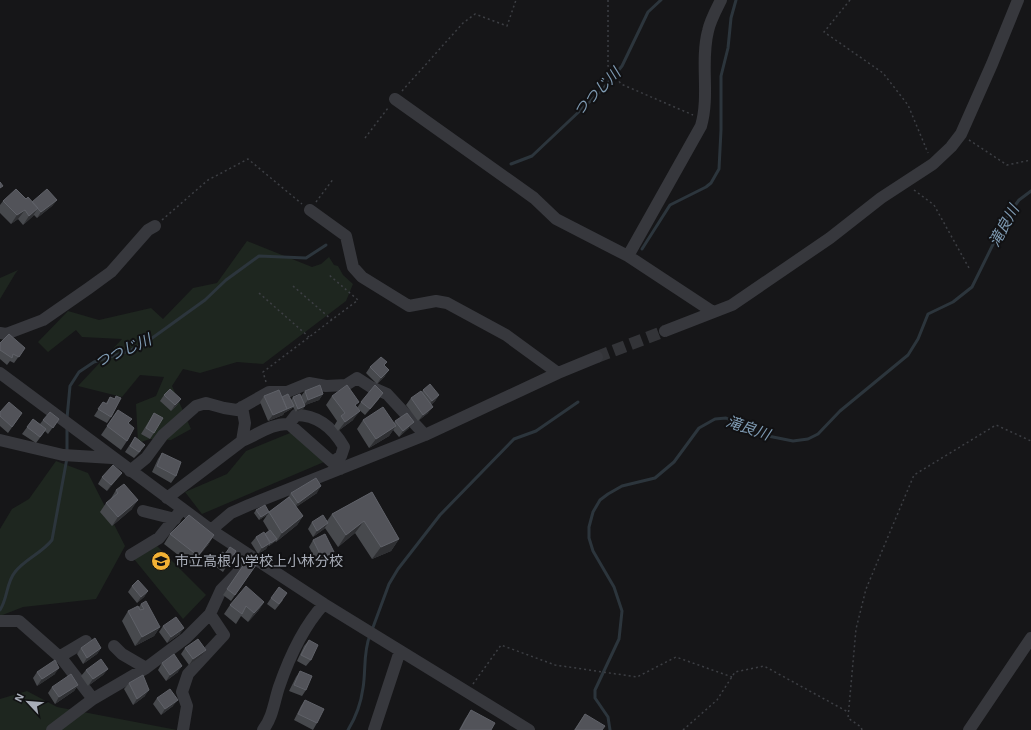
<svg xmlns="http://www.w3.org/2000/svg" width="1031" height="730" viewBox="0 0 1031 730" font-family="'Work Sans','Noto Sans JP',sans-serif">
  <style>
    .green { fill: #1e261f }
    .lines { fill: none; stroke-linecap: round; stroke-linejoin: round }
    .stream { stroke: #2c353c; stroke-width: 3 }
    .minor-tunnel { stroke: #333438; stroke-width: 12; stroke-dasharray: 12 6; stroke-linecap: butt }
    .path { stroke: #3d3f44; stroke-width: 1.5; stroke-dasharray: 2 3; stroke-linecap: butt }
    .minor { stroke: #37383d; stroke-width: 12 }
    .wall { fill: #47494d }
    .shaded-wall { fill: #2f3033 }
    .building { fill: #525359; stroke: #5f6168 }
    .labels { text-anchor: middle; stroke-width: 4; stroke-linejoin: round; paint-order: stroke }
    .poi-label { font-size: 14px; fill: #a8adb8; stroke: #111113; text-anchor: start }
    .water-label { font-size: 15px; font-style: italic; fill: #7f9bb3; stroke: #111113 }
  </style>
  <rect width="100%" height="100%" fill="#161618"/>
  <path class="green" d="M247 241 312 267 321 264 329 257 334 265 338 266 343 275 353 284 346 301 263 364 237 362 200 373 183 369 172 386 191 429 171 440 150 439 138 443 136 404 156 396 164 377 140 375 122 397 78 386 122 339 82 337 76 330 48 352 38 342 68 311 99 320 151 308 163 319 193 288 217 283Z
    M18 270 15 274 0 299V278Z
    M295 431 324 462 202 514 185 492 227 474 246 451Z
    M56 461 88 473 125 546 96 599 23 607 0 616V529L12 509 29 499Z
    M157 546 206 595 183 619 134 559Z
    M27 691 57 707 177 730H0V699Z"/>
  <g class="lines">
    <path class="stream" d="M511 164 532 156 603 89 622 66 648 12 661 0
      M642 249 670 205 706 187 711 183 719 169 721 130V76L728 48 731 18 736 0
      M67 418 70 386 79 372 94 362 129 351 148 341 205 300 226 280 259 256 306 258 326 245
      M67 452V426
      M0 610C8 598 6 583 15 572 25 559 42 553 52 540L67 458
      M372 630 389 584 398 569 440 515 514 439 536 431 578 402
      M348 730C356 717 361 703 363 688 366 671 363 652 370 635
      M610 730 608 717 595 698V690L619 639 622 611 614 587 593 551 589 538V527L593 512 600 500 608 494 622 486 655 478 674 462 699 428 715 419 726 418 763 435 793 441 808 439 818 434 840 411 908 355 918 339 928 314 953 302 972 287 1006 218 1019 200 1031 191"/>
    <path class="minor-tunnel" d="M597 357 665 331"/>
    <path class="path" d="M608 0V66L621 84 693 115
      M850 0 824 32 883 73 908 105 928 153
      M402 91 463 23 475 14 507 26 516 0
      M365 138 388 108
      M969 140 1007 165 1031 160
      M914 190 934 205 969 268
      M316 202 334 178
      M162 220 208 180 248 159 302 204
      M293 286 332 320
      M259 293 309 337
      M266 382 263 372 358 300 328 274
      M473 684 501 645 555 665 637 677 676 657 732 677
      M683 730 717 700 735 672 764 666 848 712
      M862 730 861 727 848 718 856 629 866 589 914 475 996 425 1031 441"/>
    <path class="minor" d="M395 99 534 198 556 219 628 256 713 312
      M310 210 346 236 353 267 362 277 409 306 436 301 447 303 506 335 558 373
      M628 256 701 126C710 95 700 62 708 31 710 21 716 10 721 0
      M665 331 732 305 830 238 881 198 933 164 951 147 961 134 992 64 1018 0
      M0 333 6 334 43 320 89 288 111 272 148 230 155 226
      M0 373 211 530 324 604 529 730
      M289 424 296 415C317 415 333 428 344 447L341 456 333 462
      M0 440 63 455 112 458
      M242 441C257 435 272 423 289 424L340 469
      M130 471 146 458 163 435 196 406 206 403 224 408 237 410 269 392H287L309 383 326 386 346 385 357 378 371 387 387 394 425 435
      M167 498 242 441 245 423 242 407
      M143 511 175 519
      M211 530 231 513 249 505 425 435 558 373 597 357
      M131 555 159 538 182 509
      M0 621H19L62 659 93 699
      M114 646 122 654 146 668
      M59 657 86 641
      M52 730 93 699 146 668 186 638 210 614 221 590 251 559
      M183 730 187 706 182 692 188 674 224 635 210 614
      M263 730C273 717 274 702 279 687 289 658 303 627 324 604
      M374 730 400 651
      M969 730 1031 638"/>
  </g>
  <path class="wall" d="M26 199 32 202 57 200 52 206 37 218 34 215 32 217 23 225 18 219 11 224 0 213V205L3 201Z
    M0 343 25 348 14 363 10 361 7 365 0 359Z
    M370 367 385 376 377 384 366 373Z
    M423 390 439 395 435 401 431 405 428 413 418 421 406 405 411 398 422 392Z
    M305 391 323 394 319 400 305 405 303 409 296 412 293 407 291 409 284 413 283 415 268 421 260 402 264 396 282 397 291 400 293 397 301 396Z
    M164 395 181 399 177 405 171 411 160 401Z
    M116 396 111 417 107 423 94 416 103 402 106 403 110 397 114 399Z
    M332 396 356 406 357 408 361 402 379 399 365 415 357 408 353 420 338 431 334 426 337 421 326 405Z
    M118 410 128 424 127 441 121 450 101 435Z
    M0 412 18 419 8 433 0 426Z
    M154 413V433L150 439 141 434Z
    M33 419 40 424 43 420 59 419 48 434 45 431 36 443 22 434Z
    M363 420 394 423 395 421 409 428 399 437 393 430 389 436 369 448 357 429Z
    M135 437 141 451 134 458 125 452Z
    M162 453 176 476 171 483 152 472 158 459Z
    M102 477 117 479 107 491 98 484Z
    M116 490 132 509 112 526 100 512 106 503 110 500Z
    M372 492 399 539 391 551 372 559 355 533 338 547 325 528 324 529 313 537 308 529 312 522 327 521 332 514Z
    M291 493H317L296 507 303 516 297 525 276 542 275 541 269 546 268 545 266 549 258 554 251 543 256 537 265 534 269 531 263 521 269 512 287 499Z
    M256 510 267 515 259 520 254 513Z
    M170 534 214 535 208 545 191 565 164 544Z
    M313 540 329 558 318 564 309 547Z
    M236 551 223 572 213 565 222 552 225 554Z
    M247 560 256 565 231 601 223 595Z
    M132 586 148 591 144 597 137 603 128 592Z
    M271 598 283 600 275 610 267 604Z
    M264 602 258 611 248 622 241 616 236 624 224 614 230 605Z
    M141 604 160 627 154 636 135 646 122 621 128 611 139 607Z
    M163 626 180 634 167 643 159 632Z
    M309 640 311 660 306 666 297 661 304 646Z
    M81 648H101L97 654 83 664 77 654Z
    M185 648 201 656 189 665 181 654Z
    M162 663 178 672 166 681 158 670Z
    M108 669 103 675 88 686 81 676 86 670Z
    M300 671 306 690 302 696 289 691 296 677Z
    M37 672 55 674 37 686 33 678Z
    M129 683 145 696 133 705 124 689Z
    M78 685 74 691 55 704 48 693 52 687Z
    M157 698 173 706 161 715 153 704Z
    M305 700 317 723 313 730 294 720 301 706Z
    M471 710 491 730H459L465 719Z
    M585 714 602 730H574Z"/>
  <path class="shaded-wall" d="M57 200 52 206 37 218 41 212Z
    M38 208 32 217 23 225 29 216Z
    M25 210 18 219 11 224 17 215Z
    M389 370 385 376 377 384 381 378Z
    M383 393 379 399 365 415 370 409Z
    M323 394 319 400 303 406 308 400Z
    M439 395 435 401 428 407 432 401Z
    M181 399 177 405 171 411 175 405Z
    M294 406 291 409 284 413 283 415 268 421 273 415Z
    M305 406 303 409 296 412 298 409Z
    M433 407 428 413 418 421 423 415Z
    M360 411 353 420 338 431 345 422Z
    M414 422 409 428 399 437 403 431Z
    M396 426 389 436 369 448 376 439Z
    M122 473 107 491 111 485Z
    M321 486 317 493 293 509 298 503Z
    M138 500 132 509 112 526 118 517Z
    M269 512 267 515 259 520 261 517Z
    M303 516 297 525 276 542 282 533Z
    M364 521 355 533 338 547 346 535Z
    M328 523 324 529 313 537 317 531Z
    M214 535 208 545 191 565 198 556Z
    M277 539 275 542 269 546 271 543Z
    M399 539 391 551 372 559 381 547Z
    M270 543 266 549 258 554 262 548Z
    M334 552 329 558 318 564 322 558Z
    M148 591 144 597 137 603 141 597Z
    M264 602 258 611 248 622 254 613Z
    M160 627 154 636 135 646 142 637Z
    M184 628 180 634 167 643 171 637Z
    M101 648 97 654 83 664 87 658Z
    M206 650 201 656 189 665 193 659Z
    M182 666 178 672 166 681 170 675Z
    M59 668 55 674 37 686 42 679Z
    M108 669 103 675 88 686 93 679Z
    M78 685 74 691 55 704 59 697Z
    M149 690 145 696 133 705 137 699Z
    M178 700 173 706 161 715 165 709Z"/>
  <path class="building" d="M0 182 3 186 0 188Z
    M16 189 26 199 28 197 38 208 29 216 25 210 17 215 3 201Z
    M47 189 57 200 41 212 32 202Z
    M9 334 25 348 19 357 13 354 12 358 0 350V343Z
    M381 357 387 362 384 365 389 370 381 378 370 367Z
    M430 384 439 395 432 401 423 390Z
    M320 385 323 394 308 400 305 391Z
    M347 385 359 402 355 405 360 411 345 422 341 416 345 413 332 396Z
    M375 385 383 393 370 409 361 402Z
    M170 389 181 399 175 405 164 395Z
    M279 390 287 409 273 415 264 396Z
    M421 391 433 407 423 415 411 398Z
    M288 394 294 406 287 409 282 397Z
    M300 394 305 406 298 409 293 397Z
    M116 396 121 398 111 417 98 409 103 402 107 404 110 397 115 399Z
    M9 402 22 413 12 427 0 416V412Z
    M383 407 396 426 376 439 363 420Z
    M118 410 132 419 128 423 134 428 127 441 107 426Z
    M50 412 59 419 53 428 43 420Z
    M154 413 163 418 154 433 146 428Z
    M407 413 414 422 403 431 395 421Z
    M33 419 46 429 40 437 27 427Z
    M135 437 145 445 139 452 130 446Z
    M162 453 181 462 176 476 157 466Z
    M113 465 122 473 111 485 102 477Z
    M316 478 321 486 298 503 291 493Z
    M124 484 138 500 118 517 106 503 118 493 116 490Z
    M372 492 399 539 381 547 364 521 346 535 332 514Z
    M289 497 303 516 282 533 269 512Z
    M265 505 269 512 261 517 256 510Z
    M189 515 214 535 198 556 170 534Z
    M323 515 328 523 317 531 312 522Z
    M270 530 277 539 271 543 265 534Z
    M264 532 270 543 262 548 256 537Z
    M325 534 334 552 322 558 313 540Z
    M230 547 236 551 227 566 217 559 222 552 225 554Z
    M247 560 256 565 235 595 227 589Z
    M138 580 148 591 141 597 132 586Z
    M246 586 264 602 254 613 246 606 242 614 230 605Z
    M279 587 287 593 279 604 271 598Z
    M146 601 160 627 142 637 128 611 138 606 140 610 144 609 141 604Z
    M176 617 184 628 171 637 163 626Z
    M95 638 101 648 87 658 81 648Z
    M198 639 206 650 193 659 185 648Z
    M309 640 318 645 311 660 301 655Z
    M174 654 182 666 170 675 162 663Z
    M101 659 108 669 93 679 86 670Z
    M55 660 59 668 42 679 37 672Z
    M300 671 312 676 306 690 294 685Z
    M71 674 78 685 59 697 52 687Z
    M143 675 149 690 137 699 129 683Z
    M170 689 178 700 165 709 157 698Z
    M305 700 324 709 317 723 298 714Z
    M471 710 495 723 491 730H460Z
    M585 714 605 726 602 730H575Z"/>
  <defs>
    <g id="school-disc" transform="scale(1)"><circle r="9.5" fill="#f2b134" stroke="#111113"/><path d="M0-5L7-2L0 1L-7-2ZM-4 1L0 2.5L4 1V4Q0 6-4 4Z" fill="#111"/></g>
  </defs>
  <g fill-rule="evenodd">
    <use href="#school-disc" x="161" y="561"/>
  </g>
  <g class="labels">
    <g class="poi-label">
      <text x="175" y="566">市立高根小学校上小林分校</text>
    </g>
    <g class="water-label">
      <text transform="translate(597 92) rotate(-46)" y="5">つつじ川</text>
      <text transform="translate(1004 226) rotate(-61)" y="5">滝良川</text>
      <text transform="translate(123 351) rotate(-24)" y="5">つつじ川</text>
      <text transform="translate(748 428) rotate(19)" y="5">滝良川</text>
    </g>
  </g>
  <g transform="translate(28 702) rotate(296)" stroke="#111113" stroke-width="3" paint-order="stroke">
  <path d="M0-3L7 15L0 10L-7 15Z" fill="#a8adb8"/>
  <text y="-6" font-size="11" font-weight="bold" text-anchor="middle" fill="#a8adb8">N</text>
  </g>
</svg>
